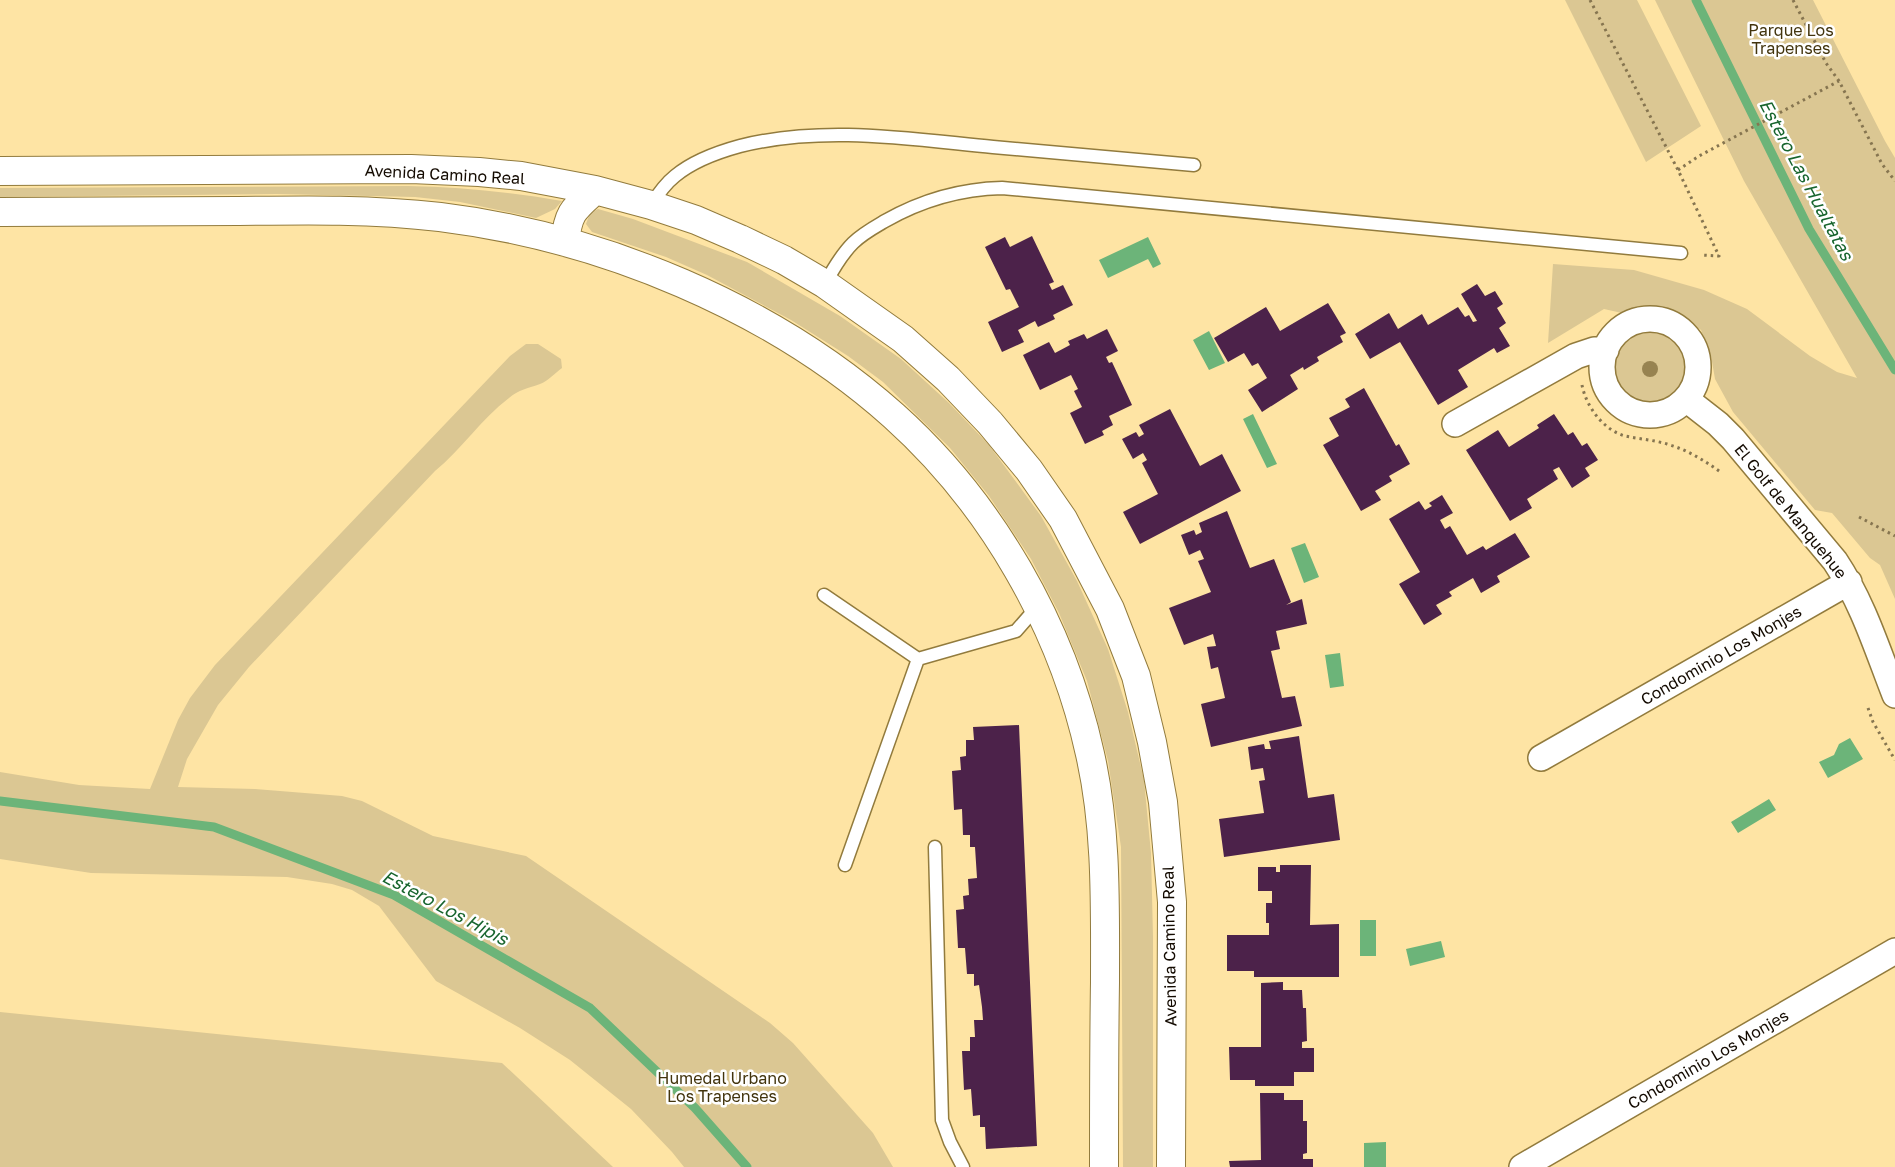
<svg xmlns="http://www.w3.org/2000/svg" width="1895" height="1167" viewBox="0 0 1895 1167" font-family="'Golos Text',sans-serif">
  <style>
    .green { fill: #dbc793 }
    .water { fill: #6cb479 }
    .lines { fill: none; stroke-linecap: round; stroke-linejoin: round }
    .stream { stroke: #6cb479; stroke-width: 9 }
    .building { fill: #4c224a }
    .service-casing { stroke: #927b3d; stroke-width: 15 }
    .minor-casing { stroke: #927b3d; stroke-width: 28 }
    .secondary-casing { stroke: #927b3d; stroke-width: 30 }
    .path { stroke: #867550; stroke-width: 3; stroke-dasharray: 2.5 4; stroke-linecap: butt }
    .service { stroke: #fff; stroke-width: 12 }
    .minor { stroke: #fff; stroke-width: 25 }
    .secondary { stroke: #fff; stroke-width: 28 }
    .tree { fill: #978351 }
    .labels { text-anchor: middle; stroke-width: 5; stroke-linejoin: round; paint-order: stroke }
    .park-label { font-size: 16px; fill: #42340d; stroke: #fff }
    .street-label { font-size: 16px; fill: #130a00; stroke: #fff }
    .water-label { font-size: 18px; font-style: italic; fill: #18652e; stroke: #fff }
  </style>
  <rect width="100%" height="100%" fill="#fee4a4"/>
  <path class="green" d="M1565 0H1637L1701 126 1646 162Z
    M1655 0H1813L1885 141 1895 158V599L1880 565 1870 558 1832 513 1815 510 1733 412 1715 379 1711 356 1701 330 1674 310 1644 305 1622 313 1604 309 1548 343 1553 264 1634 270 1704 290 1747 309 1810 356 1837 372 1857 378 1744 181Z
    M408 186C460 187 510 192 562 201L555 209 536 218 460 202 415 197 277 194 0 197V188Z
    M598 209 633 219 747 262 840 316 901 359 949 403 989 445 1041 516 1077 581 1108 649 1128 712 1144 780 1151 853 1153 937V1167H1123L1121 847 1108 761 1087 681 1059 613 1031 559 989 496 950 448 883 382 848 356 791 320 707 275 666 257 592 232 586 224 590 213Z
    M1614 368a37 37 0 1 1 74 0a37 37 0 1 1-74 0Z
    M526 344H538L561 359 562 368C555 373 548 381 540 384 529 388 518 390 509 398 481 419 462 449 435 471L249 667 218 705 187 759 178 787 255 789 342 796 362 801 433 836 526 856 770 1023 793 1043 873 1133 893 1167H684L672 1152 631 1109 570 1060 520 1028 436 981 379 906 352 890 332 884 287 877 91 873 0 859V772L79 785 150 789 178 720 190 698 215 665 510 356Z
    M0 1012 502 1063 613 1167H0Z"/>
  <path class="water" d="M1148 237 1161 264 1153 268 1148 259 1108 278 1099 260Z
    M1209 331 1225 363 1209 370 1193 340Z
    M1253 414 1277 464 1267 468 1243 419Z
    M1305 543 1319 577 1304 583 1291 548Z
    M1340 653 1344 686 1330 688 1325 655Z
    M1850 738 1863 759 1828 778 1819 762 1834 755 1839 744Z
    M1769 799 1776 810 1738 833 1731 822Z
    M1360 920H1376V956H1360Z
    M1441 941 1445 957 1410 966 1406 949Z
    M1386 1142V1167H1364V1143Z"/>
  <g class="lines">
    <path class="stream" d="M1696 0 1809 229 1895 370
      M0 801 214 827 394 895 590 1008 695 1108 747 1167"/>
  </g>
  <path class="building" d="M1032 236 1054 282 1049 284 1052 290 1063 285 1073 305 1053 315 1055 319 1038 327 1035 321 1018 330 1024 342 1002 352 988 322 1019 307 1010 289 1006 290 985 247 1005 237 1010 247Z
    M1477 284 1485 296 1495 291 1503 304 1497 308 1506 323 1499 328 1510 346 1497 353 1494 348 1458 370 1468 387 1438 405 1400 342 1370 359 1355 334 1389 313 1398 329 1422 314 1428 325 1458 307 1465 317 1469 315 1473 322 1477 321 1461 294Z
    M1328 303 1346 333 1340 336 1343 342 1317 357 1319 361 1304 370 1303 367 1290 375 1298 389 1262 412 1248 390 1267 378 1258 363 1252 366 1244 353 1228 362 1214 338 1266 307 1280 331Z
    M1107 329 1118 351 1106 357 1109 363 1112 362 1132 405 1109 416 1113 425 1102 431 1104 435 1085 444 1070 413 1082 407 1074 391 1078 389 1071 375 1040 390 1023 355 1049 342 1055 353 1070 345 1068 341 1084 334 1087 339Z
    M1364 388 1396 446 1399 444 1410 464 1389 476 1392 481 1375 491 1381 500 1361 511 1323 445 1339 436 1329 418 1350 407 1345 399Z
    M1170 409 1200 466 1222 454 1241 491 1140 544 1123 512 1158 494 1142 463 1147 460 1143 453 1133 459 1122 439 1136 432 1139 437 1144 434 1139 425Z
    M1554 414 1568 435 1573 432 1582 446 1587 443 1598 460 1585 468 1590 476 1572 488 1559 467 1553 470 1558 479 1527 499 1532 508 1510 521 1466 450 1498 430 1509 447 1539 428 1537 425Z
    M1442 495 1453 513 1440 520 1445 529 1450 526 1467 555 1483 546 1486 550 1515 533 1530 557 1497 576 1500 582 1481 593 1473 578 1449 592 1452 596 1436 605 1442 614 1424 625 1399 584 1420 572 1389 519 1419 501 1425 510 1432 506 1429 503Z
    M1227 511 1250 568 1274 559 1291 602 1286 605 1302 599 1307 624 1276 631 1280 649 1271 651 1282 698 1295 696 1302 726 1211 747 1201 704 1225 698 1218 667 1211 669 1207 647 1216 646 1213 634 1184 645 1169 608 1211 592 1198 561 1204 559 1200 550 1189 555 1181 535 1194 530 1196 535 1202 532 1199 523Z
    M1019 725 1037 1146 986 1149 985 1127H980V1115L973 1116 971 1089 964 1090 962 1051H970V1037H975L974 1020H983L982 1007 979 985 974 986V974H967L965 948H958L956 910 964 909 963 896 969 895 968 879 977 878 975 847H970V835H963L962 809 954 810 952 771 961 770 960 757 966 756V740H974L973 727Z
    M1299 736 1308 798 1334 794 1340 840 1224 857 1219 819 1264 813 1259 781 1265 780 1263 768 1251 770 1248 747 1264 744 1265 749H1271L1269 741Z
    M1280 865H1311L1310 925 1339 924V977H1254V971H1227V935H1269V923H1266V903H1272V891H1258V867H1276V872H1280Z
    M1283 982V990H1302L1303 1008H1306L1307 1041 1302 1042V1048H1314V1072H1294V1086H1255V1080H1230L1229 1047H1261V983Z
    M1260 1093H1284V1100H1303V1121H1307V1153L1303 1154V1159H1313V1167H1230L1229 1161 1261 1160Z"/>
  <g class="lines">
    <g class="service-casing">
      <path id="service" d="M651 205C658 194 665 184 675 176 693 161 718 152 740 146 824 125 909 139 993 147 1060 153 1127 159 1194 165
        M825 284C833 269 841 255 853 243 862 234 873 228 885 221 922 200 959 189 1002 188L1681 253
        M824 595 918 659
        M935 847 942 1120 950 1142 963 1167
        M845 865 918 659 1016 631 1037 607"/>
    </g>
    <g class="minor-casing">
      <path id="minor" d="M1602 367a48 48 0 1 1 96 0a48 48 0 1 1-96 0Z
        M1686 399 1718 424 1733 439 1835 561C1863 603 1877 649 1895 695
        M1455 424 1576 356 1594 350H1606
        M1541 758 1849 582
        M1522 1167 1895 951"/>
    </g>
    <g class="secondary-casing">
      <path id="secondary" d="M0 171 411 169 479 172 521 176 595 190 651 205 696 220 740 239 784 260 825 284 903 339 948 379 990 423 1029 470 1063 519 1110 609 1136 676 1152 742 1163 802 1172 902 1171 1167
        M0 212C79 212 159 211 238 211 306 210 373 209 440 217 602 237 772 307 894 416 991 503 1062 626 1090 754 1107 829 1105 905 1105 982 1104 1044 1104 1105 1104 1167
        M565 242C568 212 574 209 595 190"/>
    </g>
    <path class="path" d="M1590 0 1678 170 1719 256 1701 255
      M1793 0 1826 63 1839 81 1882 164 1895 181
      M1678 170 1699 156 1839 81
      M1582 385C1586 406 1603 430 1625 436 1639 439 1654 440 1667 444 1688 450 1705 461 1722 473
      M1859 517 1895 536
      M1868 708 1873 722 1895 760"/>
    <use href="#service" class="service"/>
    <use href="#minor" class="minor"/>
    <use href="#secondary" class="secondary"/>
  </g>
  <circle class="tree" cx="1650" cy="369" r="8"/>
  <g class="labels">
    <g class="park-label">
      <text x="1791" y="36">Parque Los<tspan x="1791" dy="18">Trapenses</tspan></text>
      <text x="722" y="1084">Humedal Urbano<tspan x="722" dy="18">Los Trapenses</tspan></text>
    </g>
    <g class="street-label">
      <text transform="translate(445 174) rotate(3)" y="6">Avenida Camino Real</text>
      <text transform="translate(1791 511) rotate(51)" y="6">El Golf de Manquehue</text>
      <text transform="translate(1721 655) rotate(-30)" y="6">Condominio Los Monjes</text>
      <text transform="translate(1169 946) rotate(-91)" y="6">Avenida Camino Real</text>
      <text transform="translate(1708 1059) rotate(-30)" y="6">Condominio Los Monjes</text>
    </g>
    <g class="water-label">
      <text transform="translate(1806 180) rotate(62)" y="6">Estero Las Hualtatas</text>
      <text transform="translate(445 908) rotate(28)" y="6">Estero Los Hipis</text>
    </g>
  </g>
</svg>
